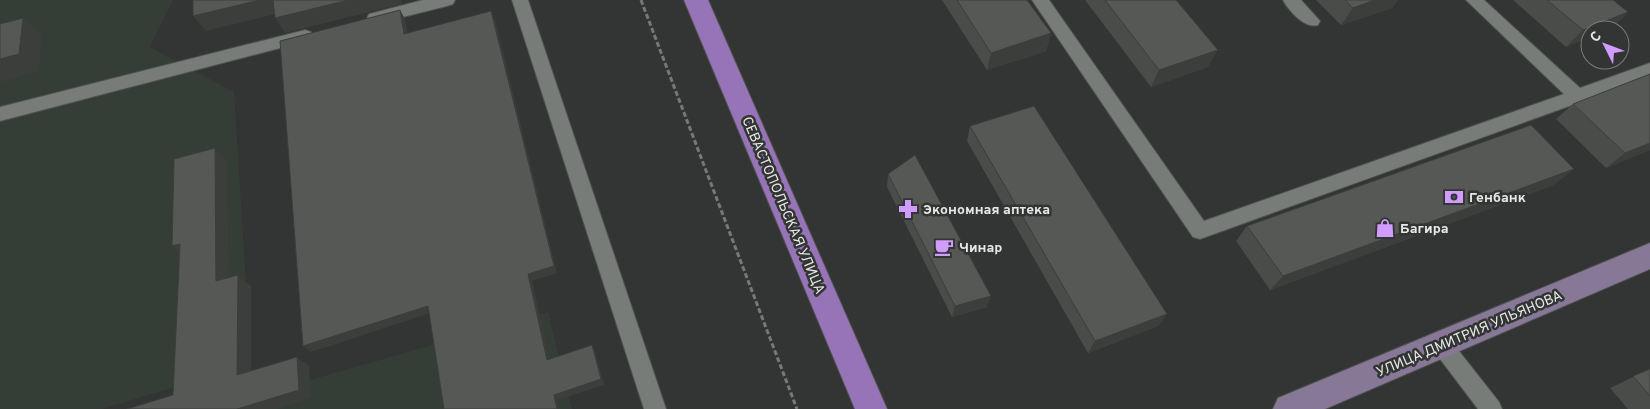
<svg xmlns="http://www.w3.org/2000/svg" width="1650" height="409" viewBox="0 0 1650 409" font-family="Overpass,sans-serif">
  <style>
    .built { fill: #353e36 }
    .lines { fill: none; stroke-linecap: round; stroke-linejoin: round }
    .lane-casing { stroke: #4f524f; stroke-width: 2 }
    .secondary-casing { stroke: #4f524f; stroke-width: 2 }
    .primary-casing { stroke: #4f524f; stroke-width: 2 }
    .path { stroke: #767977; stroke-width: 3; stroke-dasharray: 5 2.5; stroke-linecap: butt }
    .lane { fill: #787c79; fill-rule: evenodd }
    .secondary { fill: #877898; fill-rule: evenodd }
    .primary { fill: #9774b7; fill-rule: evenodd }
    .wall { fill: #494c49 }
    .shaded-wall { fill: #3c3e3c }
    .building { fill: #555855; stroke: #3c3e3c }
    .labels { text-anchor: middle; stroke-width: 5; stroke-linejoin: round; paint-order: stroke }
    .poi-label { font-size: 14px; font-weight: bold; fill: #e7e9e7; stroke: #323533; text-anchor: start }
    .street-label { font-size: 14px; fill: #e7e9e7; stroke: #323533 }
  </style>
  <rect width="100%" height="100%" fill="#323533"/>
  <path class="built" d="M0 0H173L150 47 234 92 251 364 102 409H0Z
    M548 312 572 409H208Z"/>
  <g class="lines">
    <g class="lane-casing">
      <path id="lane" d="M423 0H455L453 4 447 6 375 24 369 22 367 18 369 14Z
        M512 0H528L666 409H644Z
        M1032 0H1049L1204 221 1564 94 1466 0H1484L1580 88 1650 63V77L1200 239 1193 237Z
        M1283 0H1301L1320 21 1318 25C1305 29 1289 11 1283 0Z
        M305 30 311 32 313 36 311 40 0 121V107Z
        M1441 334 1448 337 1499 402 1502 409H1478L1434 351 1431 344 1434 337Z"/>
    </g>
    <g class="secondary-casing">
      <path id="secondary" d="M1650 243V269L1325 409H1273L1278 398Z"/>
    </g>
    <g class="primary-casing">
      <path id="primary" d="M684 0H708L887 409H855Z"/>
    </g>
    <path class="path" d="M641 0 797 409"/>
    <use href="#lane" class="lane"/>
    <use href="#secondary" class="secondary"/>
    <use href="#primary" class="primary"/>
  </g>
  <path class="wall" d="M942 0H1027L1051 33 1046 51 987 70Z
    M1085 0H1176L1208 67 1151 87Z
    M1316 0H1398L1392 8 1341 25Z
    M1513 0H1613L1628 12 1611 29 1608 30H1590V37L1566 47Z
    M1573 104 1650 150 1606 168 1556 119Z
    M970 126 1167 314 1158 326 1088 353 967 141Z
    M888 174 987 307 952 317 887 187Z
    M1554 185 1270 290 1236 241 1247 226Z
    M1650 369V409H1628L1610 388Z"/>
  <path class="shaded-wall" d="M260 0H275L284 12 206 31 193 16Z
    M349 0H401L402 4 285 33 275 18Z
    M1375 0H1398L1392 8 1341 25 1353 8Z
    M400 10 405 19 409 42 404 34Z
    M491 11 495 20 557 273 532 281 551 366 547 360 528 274Z
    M1628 12 1611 29 1608 30H1590V37L1566 47 1583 30Z
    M23 18 42 36 39 71 0 82V59Z
    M1051 33 1046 51 987 70 991 53Z
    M1218 50 1208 67 1151 87 1159 70Z
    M1650 143V150L1606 168 1625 153Z
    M215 148 227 161 229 292 216 281Z
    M1574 169 1554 185 1270 290 1283 276Z
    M180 244 186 257 172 246Z
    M238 275 251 286V384L237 375Z
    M991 296 987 307 952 317 955 306Z
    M428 306 434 312 311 352 303 346Z
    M1167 314 1158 326 1088 353 1095 341Z
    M592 345 595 351 604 385 558 400 560 409H557L554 395Z
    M297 357 309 366 311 398 277 409H237Z"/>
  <path class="building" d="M193 0H260L193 16Z
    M273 0H349L275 18Z
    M957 0H1027L1051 33 991 53Z
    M1105 0H1176L1218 50 1159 70Z
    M1345 0H1375L1353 8Z
    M1547 0H1613L1628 12 1583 30Z
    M400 10 404 34 491 11 554 266 528 274 547 360 592 345 601 379 554 395 557 409H444L428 306 303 346 280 41Z
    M23 18 19 54 0 59V24Z
    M1650 74V143L1625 153 1573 104Z
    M1034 106 1167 314 1095 341 970 126Z
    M1531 125 1574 169 1283 276 1247 226Z
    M215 148 216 281 238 275 237 375 297 357 299 390 237 409H127L173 395 180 244 172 246 174 159Z
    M915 155 991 296 955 306 888 174Z
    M1650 369V396L1633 376Z"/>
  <defs>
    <g id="bank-bare" transform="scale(1.5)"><path d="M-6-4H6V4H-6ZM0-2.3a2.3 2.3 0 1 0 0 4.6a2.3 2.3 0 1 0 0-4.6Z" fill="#d09dff" stroke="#323533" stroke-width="2.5" paint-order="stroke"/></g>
    <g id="pharmacy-bare" transform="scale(1.5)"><path d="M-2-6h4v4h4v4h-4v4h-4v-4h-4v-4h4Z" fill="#d09dff" stroke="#323533" stroke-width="2.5" paint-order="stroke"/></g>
    <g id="shop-bare" transform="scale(1.5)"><path d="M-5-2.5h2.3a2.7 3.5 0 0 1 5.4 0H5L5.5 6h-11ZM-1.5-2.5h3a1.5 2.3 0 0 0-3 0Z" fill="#d09dff" stroke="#323533" stroke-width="2.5" paint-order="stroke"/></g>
    <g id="cafe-bare" transform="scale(1.5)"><path d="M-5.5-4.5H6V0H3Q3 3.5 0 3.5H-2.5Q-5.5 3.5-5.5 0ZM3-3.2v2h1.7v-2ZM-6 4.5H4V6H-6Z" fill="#d09dff" stroke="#323533" stroke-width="2.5" paint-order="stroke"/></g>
  </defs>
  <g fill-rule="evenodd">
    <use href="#bank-bare" x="1454" y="197"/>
    <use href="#pharmacy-bare" x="908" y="209"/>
    <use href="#shop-bare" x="1385" y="228"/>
    <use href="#cafe-bare" x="944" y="247"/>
  </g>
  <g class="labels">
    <g class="poi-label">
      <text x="1469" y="202">Генбанк</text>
      <text x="923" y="214">Экономная аптека</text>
      <text x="1400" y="233">Багира</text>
      <text x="959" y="252">Чинар</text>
    </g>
    <g class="street-label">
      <text transform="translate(784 205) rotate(67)" y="5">СЕВАСТОПОЛЬСКАЯ УЛИЦА</text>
      <text transform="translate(1469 333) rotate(-23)" y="5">УЛИЦА ДМИТРИЯ УЛЬЯНОВА</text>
    </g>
  </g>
  <g transform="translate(1605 45) rotate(312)"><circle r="24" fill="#323533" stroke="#7a7d7b"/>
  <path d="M0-4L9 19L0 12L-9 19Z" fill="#d09dff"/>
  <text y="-8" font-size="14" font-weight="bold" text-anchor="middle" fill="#e7e9e7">С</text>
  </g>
</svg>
